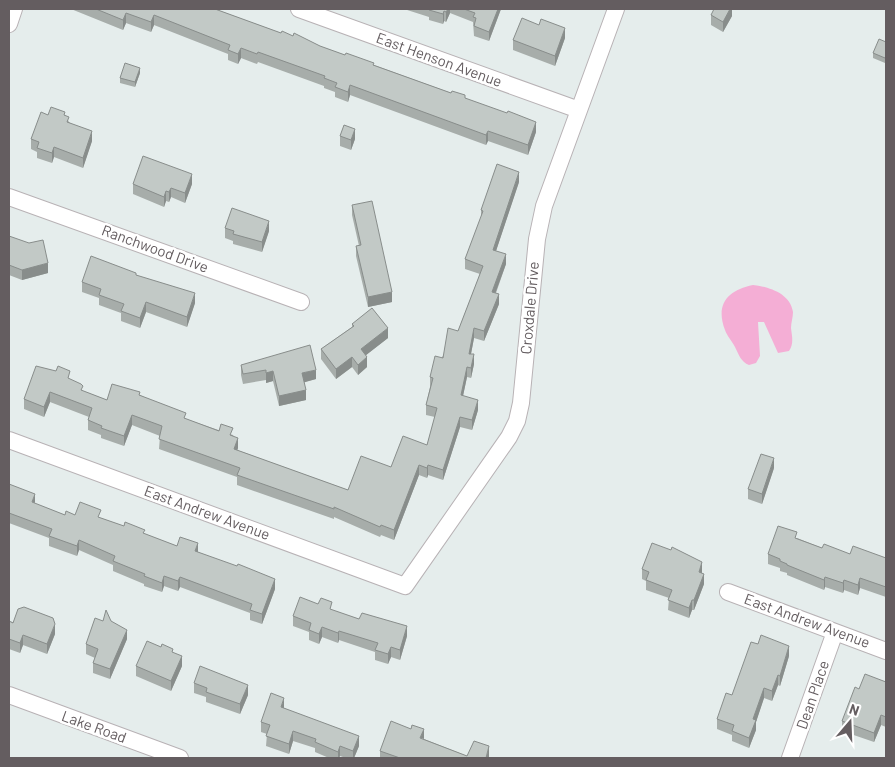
<svg xmlns="http://www.w3.org/2000/svg" width="895" height="767" viewBox="0 0 895 767" font-family="Barlow,sans-serif">
  <style>
    .water { fill: #f4aed5 }
    .lines { fill: none; stroke-linecap: round; stroke-linejoin: round }
    .minor-casing { stroke: #b8b2b5; stroke-width: 18 }
    .minor { stroke: #fff; stroke-width: 16 }
    .wall { fill: #a7adaa }
    .shaded-wall { fill: #888d8b }
    .building { fill: #c2c9c6; stroke: #888d8b }
    .labels { text-anchor: middle; stroke-width: 5; stroke-linejoin: round; paint-order: stroke }
    .street-label { font-size: 15px; fill: #645d60; stroke: #fff }
  </style>
  <rect width="100%" height="100%" fill="#e5edec"/>
  <path class="water" d="M753 285C769 287 790 293 793 312 793 317 791 323 791 328 792 337 794 343 789 351L778 353 764 322H758L760 356 756 363 749 365C741 362 739 355 735 347 732 341 727 336 725 330 715 304 728 290 753 285Z"/>
  <g class="lines">
    <g class="minor-casing">
      <path id="minor" d="M299 9 579 110
        M9 24 14 9
        M9 197 301 302
        M9 440 405 586 509 437 517 421 521 403 537 239 544 206 616 9
        M728 592 886 651
        M9 695 180 758
        M790 758 835 632"/>
    </g>
    <use href="#minor" class="minor"/>
  </g>
  <path class="wall" d="M71 9H215L281 33 374 65 465 98 536 132 528 155 488 141 486 145 350 95 348 102 335 97V92L324 88V86L258 62 257 64 241 58 238 64 228 60V54L154 25 151 32 126 23 123 30Z
    M404 9H501L489 41 474 36 473 22 450 13 446 22 444 21 443 24 429 20V17Z
    M732 9V16L723 32 711 25V15Z
    M565 38 555 66 513 50V40Z
    M886 42 885 63 873 58V53Z
    M140 73 135 87 120 83V78Z
    M48 115H65L69 122 92 141 83 168 54 157 52 163 37 158V152L31 149V139Z
    M340 136 355 139 351 150 340 146Z
    M519 182 496 251 506 264 496 293 499 304 484 341 474 338 471 354 474 364 471 378 467 377 463 396 478 410 472 430 460 427 443 480 428 475 427 478 419 475 394 540 381 535 380 537 334 517V519L237 485V477L159 449 160 436 132 425 124 446 101 438V435L88 430V420L89 417 50 402 44 417 24 409V399L56 371 70 379 83 391 107 400 140 395 186 419 233 435 238 448 237 450 348 490 391 467 427 445 435 417 426 415V405L430 387V377L458 331 480 274 465 269V259L481 218V210Z
    M133 184H192L185 203 171 197 169 202 166 201 164 207 133 194Z
    M352 205 392 302 368 307 356 256V246H359L352 215Z
    M225 228 269 231 262 252 233 244V241L225 238Z
    M9 236 48 273 22 280 9 275Z
    M136 275 195 303 187 327 146 312 140 328 121 321V313L99 305V298L82 292V282Z
    M352 324 388 338 366 355 367 367 358 375 352 367 336 379 321 359V349L352 327Z
    M241 365 316 379 304 382 306 400 279 406 273 381 266 383V380L243 384 241 375Z
    M774 468 762 504 748 499V489Z
    M9 484 35 504 65 515H75L101 518 177 546 198 552 275 589 262 624 250 620V613L180 587 178 591 164 586 162 592 144 586V584L113 571V565L79 550 77 556 49 546V538L9 523Z
    M797 538 822 548 850 554 886 558V597L860 588 858 595 844 590 843 593 825 587 824 590 787 575V573L780 571V568L768 564V554Z
    M642 569 702 572V573L704 584 694 610H692L689 618 668 610 669 598 646 590V581L642 579Z
    M332 610 407 636 400 660 391 657 388 664 375 660V652L339 640 338 643 322 637 319 644 309 640V632L293 626V616Z
    M9 621 55 634 47 654 23 645 20 653 9 649Z
    M103 621H111L127 639 110 679 93 673V663L95 658 86 654V644Z
    M173 653 182 666 171 691 136 676V666Z
    M789 656 780 686 778 685 772 701 764 698 756 722V730L749 748 732 741V735L717 729V719L732 695Z
    M886 682V727L881 725 874 742 842 731V721Z
    M194 683 248 695 240 714 206 702V697L194 693Z
    M284 708 359 746 354 758H346L340 756 339 758H329L315 752V748L293 741 289 754 266 746 267 734 261 732V722Z
    M424 739 467 756H489V758H380V751Z"/>
  <path class="shaded-wall" d="M448 9H450V13L446 22V12Z
    M498 9H501L489 41V32Z
    M730 9H732V16L723 32V22Z
    M444 11V21L443 24V14Z
    M126 13V23L123 30V20Z
    M154 15V25L151 32V22Z
    M565 28V38L555 66V56Z
    M241 48V58L238 64V54Z
    M140 68V73L135 87V82Z
    M350 85V95L348 102V92Z
    M536 122V132L528 155V145Z
    M355 129V139L351 150V140Z
    M92 131V141L83 168V158Z
    M488 131V141L486 145V135Z
    M54 147V157L52 163V153Z
    M519 172V182L493 260V250Z
    M192 174V184L185 203V193Z
    M171 188V197L169 202V192Z
    M166 191V201L164 207V197Z
    M269 221V231L262 252V242Z
    M506 254V264L492 302V292Z
    M48 263V273L22 280V270Z
    M392 292V302L368 307V297Z
    M195 293V303L187 327V317Z
    M499 294V304L484 341V331Z
    M146 302V312L140 328V318Z
    M388 328V338L361 359V349Z
    M474 328V338L469 364V354Z
    M474 354V364L471 378V368Z
    M352 357V367L336 379V369Z
    M367 357V367L358 375V365Z
    M467 367V377L461 405V395Z
    M316 370V379L302 383V373Z
    M273 371V381L266 383V373Z
    M306 390V400L279 406V396Z
    M50 392V402L44 417V407Z
    M478 400V410L472 430V420Z
    M132 415V425L124 446V436Z
    M460 417V427L443 480V470Z
    M238 438V448L234 459V449Z
    M774 458V468L762 504V494Z
    M419 465V475L394 540V530Z
    M428 465V475L427 478V468Z
    M35 494V503L32 502Z
    M79 540V550L77 556V546Z
    M198 543V553L195 551Z
    M702 562V572L699 582V572Z
    M704 574V584L694 610V600Z
    M164 576V586L162 592V583Z
    M180 577V587L178 591V581Z
    M825 577V587L824 590V580Z
    M860 578V588L858 595V585Z
    M275 579V589L262 624V614Z
    M844 580V590L843 593V583Z
    M692 600V610L689 618V608Z
    M55 624V634L47 654V644Z
    M407 626V636L400 660V650Z
    M322 627V637L319 644V634Z
    M127 630V639L110 679V669Z
    M339 631V640L338 643V633Z
    M23 635V645L20 653V643Z
    M789 646V656L780 686V676Z
    M391 647V657L388 664V654Z
    M182 656V666L171 691V681Z
    M778 675V685L772 701V691Z
    M248 685V695L240 714V704Z
    M764 688V698L756 722V730L749 748V738L753 719Z
    M284 698V708L281 717V707Z
    M881 715V725L874 742V733Z
    M424 729V739L420 738Z
    M293 731V741L289 754V744Z
    M359 736V746L354 758H353V751Z
    M340 746V756L339 758H338V752Z
    M489 746V758H486Z"/>
  <path class="building" d="M96 9H215L281 33 282 31 293 36 294 33 320 46 345 55 346 53 374 63 373 65 451 93 452 91 465 95V98L507 113 508 111 536 122 528 145 488 131 486 135 350 85 348 92 335 87 337 83 324 78 325 76 258 52 257 54 241 48 238 54 228 50 230 45 154 15 151 22 126 13 123 20Z
    M430 9H448L446 12 444 11 443 14 429 10Z
    M464 9H498L489 32 474 26 476 18 473 17 475 13Z
    M714 9H730L723 22 711 15Z
    M522 18 539 25 541 19 565 28 555 56 513 40Z
    M879 39 886 42V56L885 58 873 53Z
    M125 63 140 68 135 82 120 78Z
    M51 107 65 112 64 115 69 117 67 122 92 131 83 158 54 147 52 153 37 148 39 142 31 139 41 112 48 115Z
    M344 125 355 129 351 140 340 136Z
    M143 156 192 174 185 193 171 188 169 192 166 191 164 197 133 184Z
    M497 164 519 172 493 250 506 254 492 292 499 294 484 331 474 328 469 354H474L471 368 467 367 461 395 478 400 472 420 460 417 443 470 428 465 427 468 419 465 394 530 381 525 380 527 334 507V509L237 475 240 468 159 439 162 426 132 415 124 436 101 428 102 426 88 420 92 408 50 392 44 407 24 399 36 366 56 371 58 366 70 371 68 378 81 384 83 386 81 390 107 400 112 384 140 392 139 395 186 413 184 418 219 431 221 424 233 428 230 435 238 438 234 449 348 490 361 456 391 467 403 436 427 445 437 408 426 405 433 378 430 377 435 356 443 358 448 328 458 331 483 266 465 259 483 211 481 210Z
    M372 201 392 292 368 297 356 246 361 245 352 205Z
    M232 208 269 221 262 242 233 234 234 231 225 228Z
    M9 236 29 243 43 240 48 263 22 270 9 265Z
    M91 256 136 273V275L195 293 187 317 146 302 140 318 121 311 124 304 99 295 101 289 82 282Z
    M372 308 388 328 361 349 367 357 358 365 352 357 336 369 321 349 354 326 352 324Z
    M310 345 316 370 302 373 306 390 279 396 273 371 266 373V370L243 374 241 365Z
    M761 454 774 458 762 494 748 489Z
    M9 484 35 494 32 502 65 515 66 511 75 515 80 502 101 510 98 517 124 526 125 522 145 530 143 533 177 546 180 537 198 543 195 551 237 566 238 564 275 579 262 614 250 610 252 604 180 577 178 581 164 576 162 583 144 576 145 574 113 561 115 556 79 540 77 546 49 536 52 529 9 513Z
    M778 526 797 532 795 538 822 548 824 544 850 554 853 546 886 558V587L860 578 858 585 844 580 843 583 825 577 824 580 787 565V564L780 561V559L768 554Z
    M652 543 671 550 672 547 702 562 699 572 704 574 694 600H692L689 608 668 600 672 590 646 580 649 572 642 569Z
    M300 597 318 604 321 598 332 602 330 609 359 619 362 613 407 626 400 650 391 647 388 654 375 650 378 643 339 631 338 633 322 627 319 634 309 630 311 623 293 616Z
    M24 607 53 618 55 624 47 644 23 635 20 643 9 639V621L13 623 18 609Z
    M106 610 111 621 127 630 110 669 93 663 98 649 86 644 95 618 103 621Z
    M761 635 789 646 780 676 778 675 772 691 764 688 753 719 756 720 749 738 732 731 734 725 717 719 726 693 732 695 751 642 758 644Z
    M147 641 161 647 162 644 173 649 172 652 182 656 171 681 136 666Z
    M200 666 248 685 240 704 206 692 207 688 194 683Z
    M865 674 886 682V717L881 715 874 733 842 721 855 687 859 689Z
    M271 693 284 698 281 707 359 736 353 751 340 746 338 752 315 742 316 739 293 731 289 744 266 736 270 725 261 722Z
    M391 721 411 729 412 725 424 729 420 738 467 756 474 741 489 746 486 758H400L380 751Z"/>
  <g class="labels">
    <g class="street-label">
      <text transform="translate(439 60) rotate(20)" y="5">East Henson Avenue</text>
      <text transform="translate(155 249) rotate(20)" y="5">Ranchwood Drive</text>
      <text transform="translate(530 308) rotate(-85)" y="5">Croxdale Drive</text>
      <text transform="translate(207 513) rotate(20)" y="5">East Andrew Avenue</text>
      <text transform="translate(807 621) rotate(20)" y="5">East Andrew Avenue</text>
      <text transform="translate(813 695) rotate(-71)" y="5">Dean Place</text>
      <text transform="translate(94 727) rotate(20)" y="5">Lake Road</text>
    </g>
  </g>
  <rect width="895" height="767" fill="none" stroke="#645d60" stroke-width="20"/>
  <g transform="translate(850 722) rotate(19)" stroke="#ffffff" stroke-width="4" paint-order="stroke">
  <path d="M0-4L9 19L0 12L-9 19Z" fill="#645d60"/>
  <text y="-8" font-size="14" font-weight="bold" text-anchor="middle" fill="#645d60">N</text>
  </g>
</svg>
